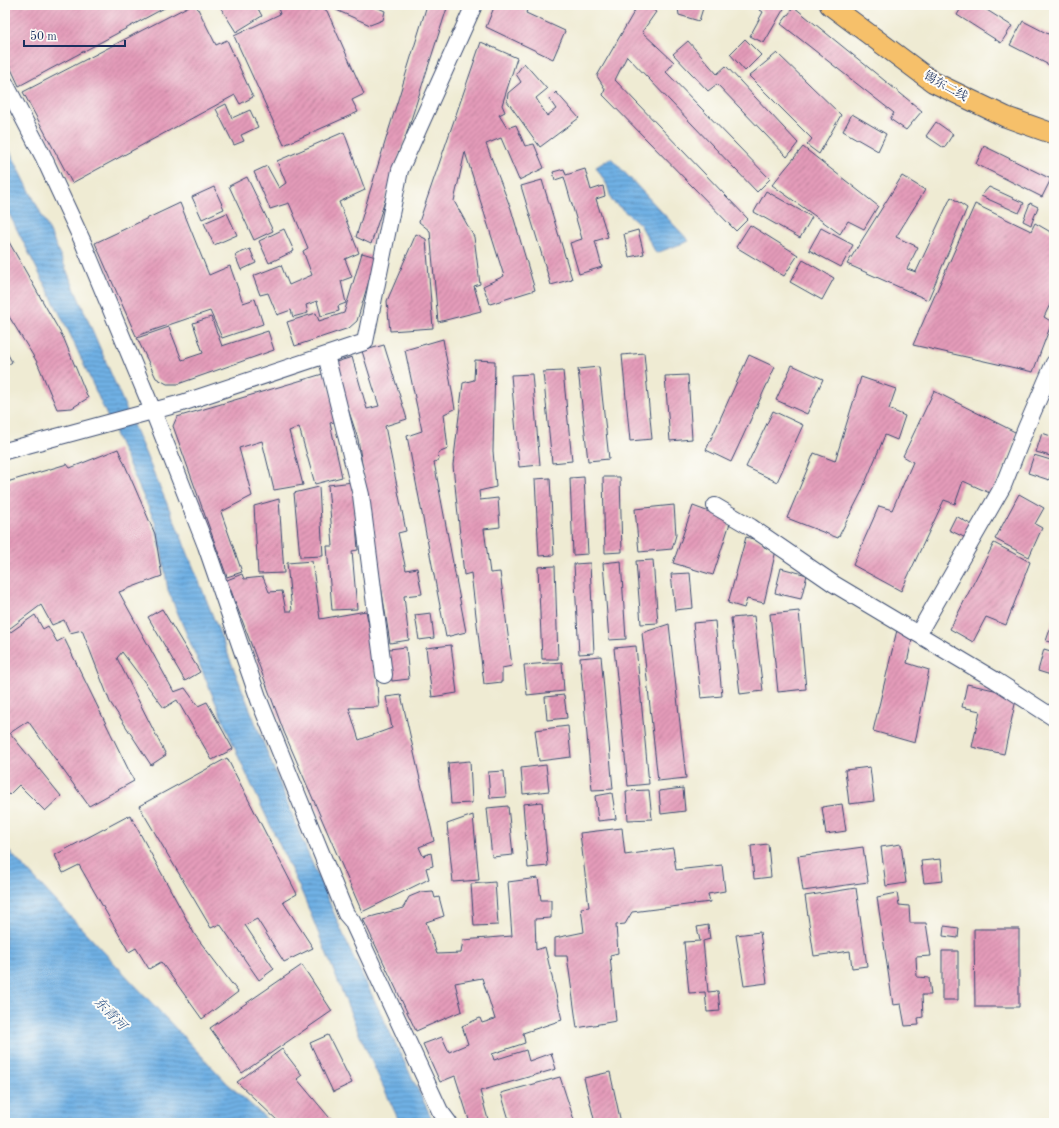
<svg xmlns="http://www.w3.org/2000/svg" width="1059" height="1128" viewBox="0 0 1059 1128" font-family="'Old Standard TT','Noto Serif SC',serif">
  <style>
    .water { fill: url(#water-rules); stroke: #4670a1 }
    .building { fill: url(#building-hatch) }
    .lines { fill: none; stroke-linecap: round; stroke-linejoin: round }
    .minor-casing { stroke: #3b4b70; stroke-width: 18 }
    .major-casing { stroke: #3b4b70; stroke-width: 22 }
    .minor { stroke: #fff; stroke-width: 16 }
    .major { stroke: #f6c06b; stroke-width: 20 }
    .labels { text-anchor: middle; stroke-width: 4; stroke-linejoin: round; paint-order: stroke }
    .street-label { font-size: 12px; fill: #1b2f5e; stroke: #fdfcf7 }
    .water-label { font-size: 13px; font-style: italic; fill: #395c8d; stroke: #fdfcf7 }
  </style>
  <defs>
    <pattern id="water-rules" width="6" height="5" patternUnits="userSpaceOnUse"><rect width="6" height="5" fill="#70b0e4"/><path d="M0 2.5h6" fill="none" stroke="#5b90bc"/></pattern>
    <pattern id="building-hatch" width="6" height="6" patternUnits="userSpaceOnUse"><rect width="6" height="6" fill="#e49bb9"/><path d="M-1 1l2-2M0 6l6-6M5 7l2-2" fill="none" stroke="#b87f9a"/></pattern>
  </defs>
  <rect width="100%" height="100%" fill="#fdfcf7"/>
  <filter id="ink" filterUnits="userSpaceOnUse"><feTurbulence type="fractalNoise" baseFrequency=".025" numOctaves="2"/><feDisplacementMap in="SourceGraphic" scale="8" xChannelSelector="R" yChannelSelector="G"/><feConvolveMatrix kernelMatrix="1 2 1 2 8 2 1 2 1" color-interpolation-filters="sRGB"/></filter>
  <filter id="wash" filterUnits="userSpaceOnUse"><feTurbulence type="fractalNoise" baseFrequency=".012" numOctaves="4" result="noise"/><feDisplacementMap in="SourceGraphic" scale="16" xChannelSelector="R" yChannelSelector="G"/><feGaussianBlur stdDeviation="0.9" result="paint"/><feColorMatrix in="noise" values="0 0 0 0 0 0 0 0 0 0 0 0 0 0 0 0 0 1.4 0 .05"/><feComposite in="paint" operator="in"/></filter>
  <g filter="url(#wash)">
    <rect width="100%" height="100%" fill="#efebd3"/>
    <path class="water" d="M5 141 50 232 180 534 303 842 350 950 434 1123H400L360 1036 303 895 239 758 168 590 162 553 155 522 70 334 5 206Z
      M611 158 689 241 656 253 640 224 612 201 607 185 596 167Z
      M5 847 227 1083 271 1123H5Z"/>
    <g id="blocks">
      <path class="building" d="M5 5H170L19 86 5 56Z
        M191 5H196L216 45 227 40 253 97 240 104 235 95 72 183 23 92Z
        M219 5H256L262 16 236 32Z
        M283 5H310L314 11 321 7 327 11 364 94 352 100 358 112 284 145 234 36 280 14 278 8Z
        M325 5H372L385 11 383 20 370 25Z
        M427 5H448L371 244 356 237Z
        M495 5H529L526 13 565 31 553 59 486 27Z
        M638 5H646L656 12 642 32 674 62 666 72 770 179 757 192 627 56 615 80 748 219 736 231 603 95 605 89 597 76Z
        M673 5H704L699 21 679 15 678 8Z
        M753 5H786L764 43 750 36 763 12Z
        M963 5H979L1012 26 1001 43 957 15Z
        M794 7 922 111 906 130 890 119 894 113 781 24Z
        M1023 21 1054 37V65L1053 67 1010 45Z
        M745 39 761 55 745 71 730 54Z
        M688 41 717 74 726 66 798 143 787 157 717 84 708 91 673 54Z
        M481 42 517 58 502 105 505 112 499 115 507 128 516 125 525 146 534 144 544 168 519 180 501 138 486 144 511 209 535 290 490 304 483 286 504 276 465 152 454 201 474 237 480 284 474 286 481 311 438 322 430 231 419 222Z
        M777 53 841 115 819 154 807 145 812 139 749 76Z
        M524 63 547 89 536 98 547 116 556 109 549 99 556 92 579 118 540 147 507 101 508 93 521 82 516 74Z
        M226 104 232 118 250 110 258 127 241 135 244 141 234 145 216 109Z
        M852 114 886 134 878 151 843 131Z
        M936 122 953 134 944 148 926 136Z
        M344 132 365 190 339 202 359 253 345 259 352 277 341 281 346 303 338 306 339 311 321 316 317 301 306 305 308 313 293 317 291 310 277 315 268 293 260 295 253 276 281 265 289 285 312 275 303 251 308 248 289 203 270 209 254 172 267 166 279 188 286 183 277 161Z
        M984 146 1051 179 1042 197 976 164Z
        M803 147 878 206 864 229 848 221 840 234 772 185Z
        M564 169 566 175 585 169 591 190 603 186 605 196 596 199 608 237 595 241 602 267 579 274 570 243 582 239 564 177 555 180 553 172Z
        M902 176 925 190 896 237 918 247 907 269 916 272 951 197 967 208 928 300 847 264Z
        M247 177 273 231 254 240 229 186Z
        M542 180 572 279 551 285 521 186Z
        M214 187 224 209 202 219 192 197Z
        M989 187 1024 203 1019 213 981 196Z
        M766 191 812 217 800 238 754 212Z
        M180 203 209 275 230 266 243 303 255 299 263 324 222 338 210 311 136 336 95 243Z
        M1030 203 1038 207 1031 225 1023 221Z
        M975 204 1031 231 1035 223 1054 234V296L1044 317 1052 322 1033 372 913 345Z
        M227 213 237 235 214 245 204 223Z
        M750 225 798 255 784 276 736 247Z
        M821 228 853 245 841 267 809 250Z
        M284 229 294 251 269 263 259 241Z
        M638 230 644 254 629 257 624 234Z
        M416 234 426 239 433 328 390 331 387 301Z
        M5 235 64 339 88 398 72 408 57 409 37 362 5 310Z
        M250 249 256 263 241 270 235 255Z
        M362 253 376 257 357 321 349 328 295 346 287 322 316 313 319 321 344 313Z
        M803 260 834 278 822 300 790 282Z
        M211 317 222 346 268 331 274 350 178 384H167L156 378 137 338 169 327 182 360 203 353 193 323Z
        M443 339 455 409 444 414 448 449 438 453 439 460 434 462 466 632 446 637 407 436 422 431 405 350Z
        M384 345 407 419 385 426 406 531 398 533 406 570 417 568 422 594 404 596 409 640 390 643 358 439 333 363 352 357 367 409 379 406 362 351Z
        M5 349 12 362 5 367Z
        M644 353 652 439 630 441 622 355Z
        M749 355 775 367 731 462 706 450Z
        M475 360 495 361 493 451 496 487 479 491 480 500 498 498 500 527 484 529 490 573 500 572 512 666 502 668V682L484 684 471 573 464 575 453 465 463 383 474 380Z
        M792 365 823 379 807 414 776 400Z
        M599 367 609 459 588 461 578 369Z
        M563 371 572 461 552 463 543 372Z
        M326 373 338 421 330 423 342 477 315 484 299 427 289 431 303 485 274 490 262 441 239 448 252 496 221 512 242 572 227 577 173 426 177 417Z
        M532 374 540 465 519 467 511 375Z
        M688 375 692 439 670 441 665 376Z
        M861 377 896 389 889 409 905 416 897 440 885 435 861 493 838 538 787 518 814 453 835 461Z
        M934 391 1017 433 992 494 963 481 955 504 944 500 901 591 853 565 879 506 892 510 913 462 903 456Z
        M773 411 803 425 777 482 746 467Z
        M1042 433 1054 437V457L1036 452Z
        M118 449 155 534 162 576 119 592 174 692 185 688 198 706 207 702 233 749 212 760 177 700 164 708 122 652 117 658 166 755 151 765 110 702 82 630 70 633 64 620 52 625 41 605 5 632V494L9 492 7 482 67 464 70 468Z
        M1034 455 1054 461V466L1049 480 1028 473Z
        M584 477 588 554 573 555 570 478Z
        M603 477H620L622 552 605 553Z
        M550 478 554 555 539 556 535 479Z
        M353 482 358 550 352 551 357 609 332 610 327 546H333L328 485Z
        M319 487 323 556 300 557 294 493Z
        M1019 494 1044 508 1035 524 1042 528 1029 557 995 539Z
        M279 499 284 573 258 574 254 506Z
        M674 505 676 535 672 549 639 552 635 509Z
        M693 506 731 520 713 575 673 563Z
        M956 516 972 525 966 538 949 530Z
        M746 537 764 542V547L776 550 764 603 747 599 744 608 728 603Z
        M994 543 1030 562 1006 625 986 617 973 642 950 629Z
        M653 560 658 623 641 624 636 561Z
        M312 561 320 619 366 611 374 650 379 707 349 708 359 740 392 728 386 697 401 695 434 841 419 847 423 856 431 853 433 866 426 868 429 879 362 912 284 732 227 580 242 574 244 579 263 577 269 592 282 591 286 611H292L287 563Z
        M621 561 626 639 609 640 603 563Z
        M590 563 594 653 579 654 574 564Z
        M555 566 558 659H542L538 567Z
        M781 568 807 575 801 599 775 593Z
        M690 573 693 608 675 610 671 574Z
        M162 609 200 672 185 681 148 617Z
        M799 611 806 689 778 692 770 614Z
        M431 613 434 638 419 640 415 615Z
        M35 615 43 629 48 626 57 642 64 638 134 781 89 806 28 721 10 733 61 796 45 811 19 785 9 795 5 791V636Z
        M754 616 763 691 740 694 731 618Z
        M1054 618V643L1046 641Z
        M715 621 722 696 701 698 693 623Z
        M669 624 686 778 658 781 642 633Z
        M897 630 913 635 907 663 929 670 915 743 873 731Z
        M451 645 457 693 432 697 426 648Z
        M636 646 649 784 628 786 614 648Z
        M406 647 409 679 392 681 389 649Z
        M1044 649 1054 652V676L1038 671Z
        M601 656 613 789 592 790 580 658Z
        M562 662 564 691 527 695 524 665Z
        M967 684 1017 695 1004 754 972 747 980 711 962 707Z
        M564 695 567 718 547 720 545 697Z
        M568 726 571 757 539 761 535 730Z
        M227 758 297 894 283 902 313 948 284 962 257 919 245 925 274 969 259 980 220 924 211 928 139 806Z
        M470 761 472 803 451 804 448 763Z
        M546 765 549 791 523 794 521 768Z
        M870 767 874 801 849 804 845 770Z
        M504 771 506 797 490 798 488 772Z
        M683 788 685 811 661 814 659 791Z
        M649 790 652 819 628 820 626 791Z
        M612 793 616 819 598 821 595 796Z
        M542 802 548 866 528 868 523 804Z
        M842 804 846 831 826 834 822 807Z
        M508 806 513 855 492 857 487 808Z
        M130 815 195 935 238 992 202 1019 161 962 149 969 136 948 129 952 79 865 63 873 55 855Z
        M473 815 479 880 453 882 447 824Z
        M622 828 625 855 673 848 676 870 722 865 725 891 708 894 710 902 632 912 625 924 616 925 618 953 610 955 616 1021 577 1028 567 956H555V938L584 932 581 908 589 907 580 833Z
        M768 844 771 877 754 879 751 846Z
        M901 844 906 883 886 886 881 847Z
        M863 847 868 882 803 891 798 856Z
        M941 859 943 881 924 883 921 861Z
        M538 878 541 900H551V918L535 919 536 950 545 947 562 1020 523 1033 525 1043 492 1054 494 1060 526 1050 529 1061 551 1053 556 1069 480 1091 489 1123H470L455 1076 440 1082 423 1044 442 1037 449 1052 468 1044 462 1026 480 1018 482 1023 495 1019 482 978 455 983 462 1011 416 1031 363 919 403 908 409 897 421 892 433 891 435 898 439 897 444 916 426 922 437 954 461 953 463 940 512 936 508 882Z
        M495 882 498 925 474 926 471 884Z
        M856 888 867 966 852 968 850 951 814 956 805 896Z
        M897 893 899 905 909 906 910 923H926L931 956 916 957 917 977 929 978 931 995H922L923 1017 918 1018 919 1025 905 1026 901 1004 893 1005 877 897Z
        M708 925 710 939 703 941 708 992 718 991 720 1011 707 1012 705 992 689 993 684 942 700 941 697 927Z
        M944 926 959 928 958 938 943 936Z
        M974 929H1019V1007H975Z
        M760 932 767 983 744 986 736 935Z
        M942 951H958V1000H942Z
        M302 965 332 1011 242 1073 210 1028Z
        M328 1035 352 1083 333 1092 310 1043Z
        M282 1049 302 1075 297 1079 334 1123H280L237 1082Z
        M610 1072 621 1123H595L584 1078Z
        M560 1077 575 1123H510L501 1093Z"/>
    </g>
  </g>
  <g filter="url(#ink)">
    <use href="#blocks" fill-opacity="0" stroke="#3b4b70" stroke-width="1"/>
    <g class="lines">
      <g class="minor-casing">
        <path id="minor" d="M5 83 43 156 82 240 153 411 206 546 259 700 346 914 352 921 440 1111 449 1123
          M326 355 361 495 384 675
          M5 451 182 403 365 342 400 170 474 5
          M715 506 751 527 834 584 995 680 1054 718
          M918 634 1003 486 1026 428 1054 363"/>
      </g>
      <g class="major-casing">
        <path id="major" d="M830 5 933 82 1006 117 1054 134"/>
      </g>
      <use href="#minor" class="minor"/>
      <use href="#major" class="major"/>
    </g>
  </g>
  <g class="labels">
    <g class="street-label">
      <text transform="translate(946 86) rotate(29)" y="4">锡东二线</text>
    </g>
    <g class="water-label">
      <text transform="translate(111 1013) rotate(46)" y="5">东青河</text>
    </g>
  </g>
  <rect width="1059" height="1128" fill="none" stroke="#fdfcf7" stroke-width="20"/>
  <path d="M24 40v6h101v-6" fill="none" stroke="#1b2f5e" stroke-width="2"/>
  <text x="30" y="40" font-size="12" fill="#1b2f5e" stroke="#fdfcf7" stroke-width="3" paint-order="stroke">50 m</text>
</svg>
